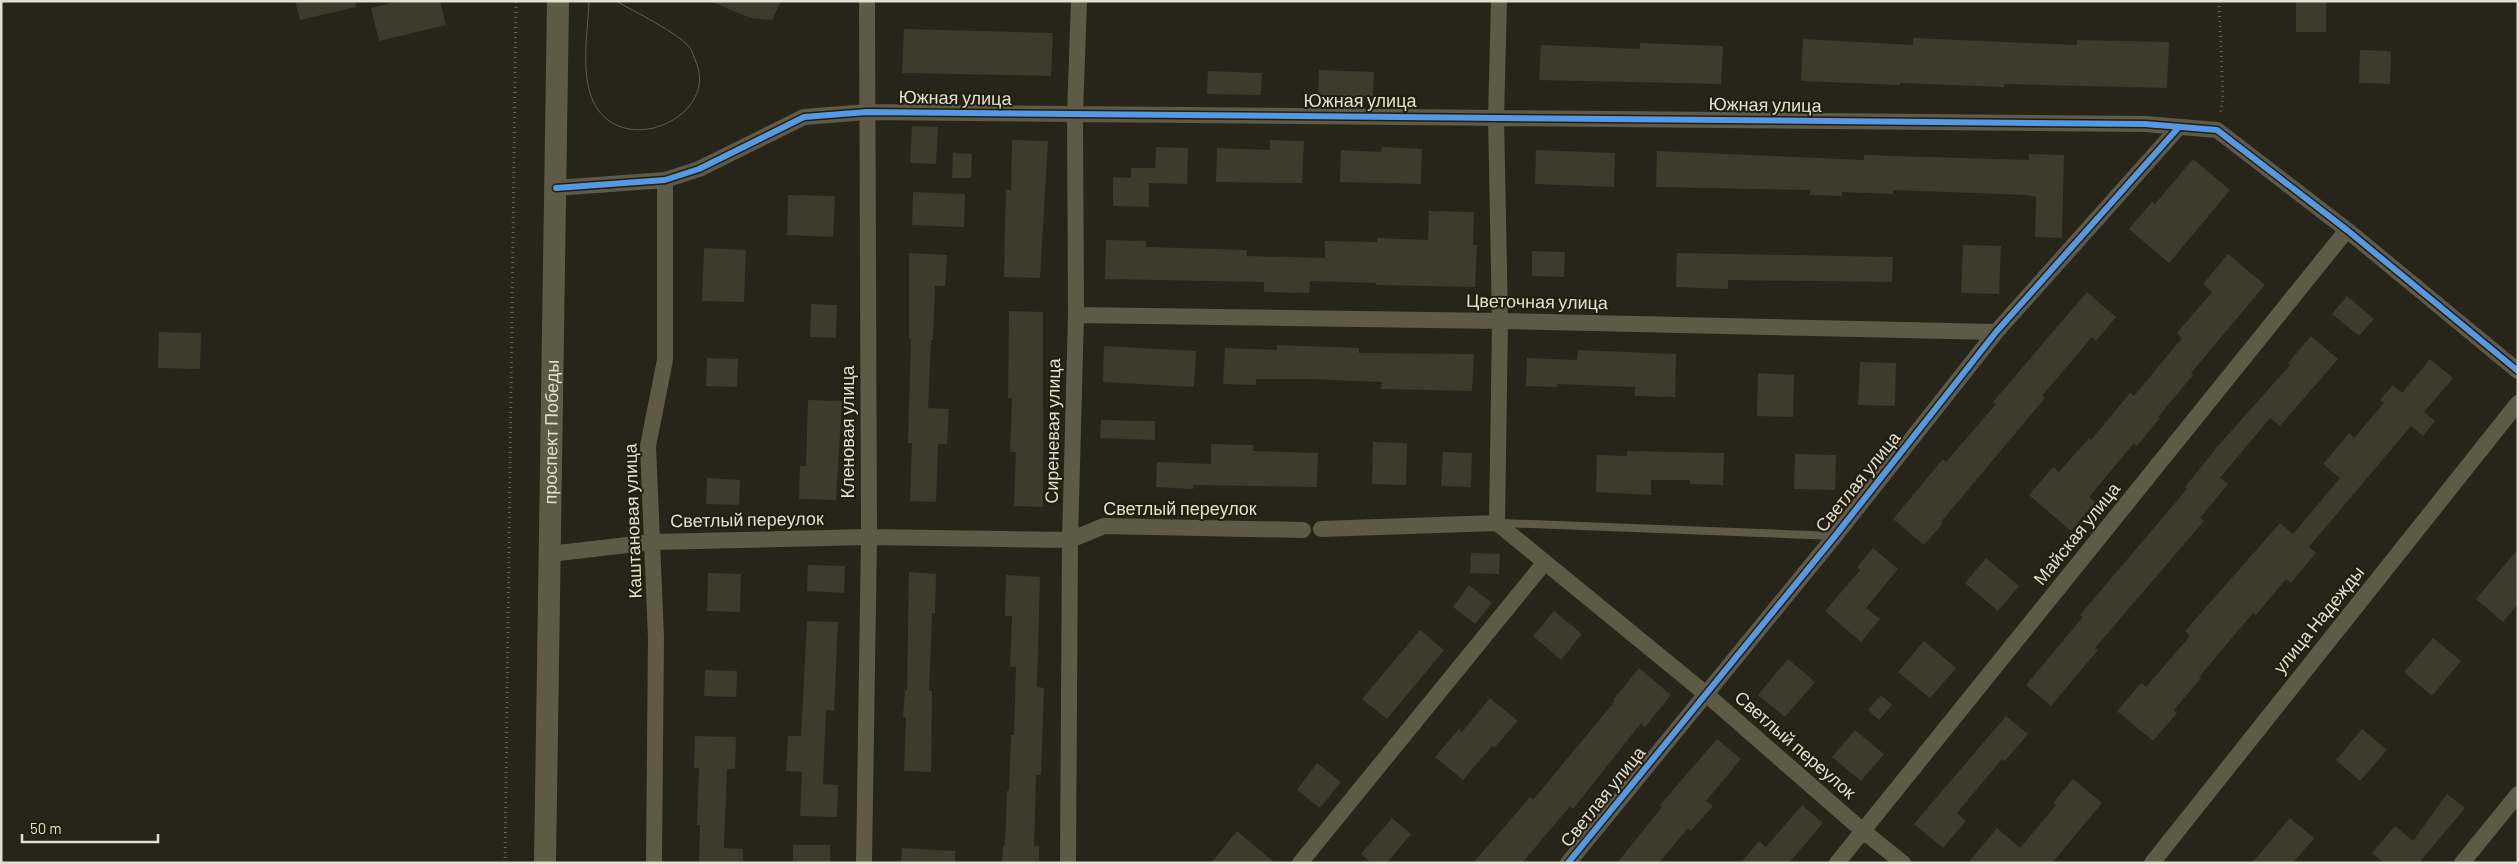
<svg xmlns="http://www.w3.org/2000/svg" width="2519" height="864" viewBox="0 0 2519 864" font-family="Barlow,sans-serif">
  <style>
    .building { fill: #3e3a2c }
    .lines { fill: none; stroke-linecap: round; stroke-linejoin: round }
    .path { stroke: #666255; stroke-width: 3; stroke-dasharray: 1 4; stroke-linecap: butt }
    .lane { stroke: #5e5a47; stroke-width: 8 }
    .street { stroke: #5e5a47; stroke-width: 16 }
    .secondary { stroke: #5f5a45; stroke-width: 22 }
    .tram { stroke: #625f51; stroke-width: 1 }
    .cycleway-casing { stroke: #231e0b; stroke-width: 9 }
    .cycleway { stroke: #5399e6; stroke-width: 6 }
    .labels { text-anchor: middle; stroke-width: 4; stroke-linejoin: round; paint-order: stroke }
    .street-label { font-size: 18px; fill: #e2dfd3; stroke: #231e0b }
  </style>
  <rect width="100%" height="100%" fill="#27241a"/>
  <path class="building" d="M295 1H355L356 7 300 20Z
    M400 1H440L446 25 379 41 371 8Z
    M710 1H781L772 20 750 18Z
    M2296 1H2326V32H2296Z
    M904 29 1053 33 1051 76 902 73Z
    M1913 38 2077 45V40L2169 42 2167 88 2004 84V87L1900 83V85L1801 81 1803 39 1913 45Z
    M1640 43 1723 46 1721 84 1539 80 1541 45 1640 49Z
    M2360 50 2391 51 2390 84 2359 83Z
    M1319 70 1374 72 1373 97 1318 95Z
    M1208 71 1262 73 1261 95 1207 94Z
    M912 126 938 127 936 164 910 163Z
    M1012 140 1048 141 1040 278 1004 277 1006 190H1011Z
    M1270 140 1304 141 1302 183 1216 182 1217 148 1270 150Z
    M1156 147 1188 148 1187 184 1149 183V207L1113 206V177L1131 178V168H1155Z
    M1382 147 1422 149 1421 184 1340 182 1341 150 1381 152Z
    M1536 150 1615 153 1614 187 1535 184Z
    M1657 151 1864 160V155L2029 160V154L2064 155 2062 238 2035 237 2036 197 2027 195 1893 190V194L1842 192V196L1810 195V190L1656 187Z
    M953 153 972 154 971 178H952Z
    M2193 159 2230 190 2169 263 2129 229 2152 202 2155 204Z
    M913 192 965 194 964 227 912 225Z
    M788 195 835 196 833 237 787 235Z
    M1429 211 1474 212 1473 245H1477L1475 287 1376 285V283L1310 281 1309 293 1264 292V282L1105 279 1106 240 1146 241V247L1247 250V256L1325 258V241L1377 242V238L1428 240Z
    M1963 245 2001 246 1999 294 1961 293Z
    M704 248 746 250 744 302 702 301Z
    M1532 251 1565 252 1564 277 1532 276Z
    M909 253 947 255 945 286H935L933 340H931L928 408 949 409 947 444H938L936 502 910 501 912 443H908L911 339H909Z
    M1677 253 1893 257 1892 282 1728 280V289L1676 287Z
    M2228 254 2265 285 2191 373 2193 375 2158 417 2160 418 2137 446 2134 443 2089 497 2095 502 2071 531 2029 495 2053 467 2059 472 2089 438 2091 440 2130 393 2134 396 2182 338 2177 333 2212 292 2203 284Z
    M2087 292 2116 317 2096 341 2092 337 2042 396 2045 398 1941 522 1943 523 1924 545 1893 519 1943 459 1946 462 1996 404 1993 402Z
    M2347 296 2374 319 2359 336 2332 314Z
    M811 304 837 305 836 338 810 337Z
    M1009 311 1043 312V507L1014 506 1016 452H1010L1012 398H1008Z
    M159 332 201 333 200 369 158 368Z
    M2311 336 2338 359 2280 426 2270 418 2220 478 2228 484 2200 518 2204 521 2095 648 2098 650 2051 706 2026 685 2083 617 2080 615 2187 489 2185 487 2217 447 2290 365 2288 363Z
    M1277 345 1359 348V353L1474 354 1472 391 1381 389 1382 382 1307 379H1256V385L1223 384 1225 348 1277 350Z
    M1104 346 1196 351 1194 387 1103 382Z
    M1578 350 1676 354 1675 397 1635 396V387L1557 384V387L1526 386 1527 358 1577 360Z
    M707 358 738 359 737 387 706 386Z
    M2430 359 2453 378 2424 412 2435 421 2423 436 2411 426 2309 547 2316 553 2291 583 2286 579 2256 615 2253 613 2199 677 2201 678 2174 710 2177 713 2153 741 2117 711 2141 683 2146 687 2190 636 2185 631 2280 523 2293 534 2340 478 2323 464 2349 433 2354 438 2384 403 2380 400 2393 385 2402 393Z
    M1860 362 1896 363 1895 406 1858 405Z
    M1758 373 1794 375 1793 417 1757 416Z
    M808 400 842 401 836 500 799 499 800 466H806Z
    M1101 420 1155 421V440L1100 438Z
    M1373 442 1407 443 1406 485 1372 484Z
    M1211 444 1253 445V451L1318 453 1317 487 1193 485V489L1156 487 1157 462 1211 464Z
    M1627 451 1724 453 1723 485 1690 484V480H1651V495L1596 492 1597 455 1627 456Z
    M1443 452 1472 453 1471 487 1441 486Z
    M1795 454 1836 455 1835 490 1794 489Z
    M707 478 740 480 739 505 706 504Z
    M1873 548 1898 569 1866 608 1880 619 1861 642 1825 611 1860 570 1857 567Z
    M2518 549V604L2503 622 2476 599Z
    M1471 553 1500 554 1499 574 1470 573Z
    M1986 558 2019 586 1998 611 1965 583Z
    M808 565 845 566 844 593 807 591Z
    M909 572 936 574 935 613H932L929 691H932L931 772 904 771 906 718 903 717 905 690H907Z
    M708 573 741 574 740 612 707 611Z
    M1006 575 1040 577 1037 687 1044 688 1041 775H1036L1034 846H1039V863H1002L1003 845H1005L1007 791H1009L1011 735H1014L1016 667 1010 666 1012 616H1005Z
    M1469 585 1492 603 1475 624 1453 607Z
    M1554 611 1582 634 1561 660 1533 636Z
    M807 621 838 622 834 711 826 710 823 784 838 785 837 817 800 816 802 772 786 771 788 736H801Z
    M1420 630 1444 650 1387 719 1362 699Z
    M2433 638 2461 661 2432 696 2404 672Z
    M1924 641 1956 668 1930 698 1898 672Z
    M1788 659 1815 682 1785 717 1758 695Z
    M1639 668 1671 695 1645 727 1641 723 1573 809 1570 806 1522 863H1473L1530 797 1533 800 1615 701 1613 700Z
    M705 670 737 671 736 697 704 696Z
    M1881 695 1892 705 1879 720 1868 710Z
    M1490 698 1518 721 1494 748 1492 746 1463 780 1435 757 1459 729 1462 732Z
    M2006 716 2028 734 2005 761 2002 759 1957 813 1966 821 1943 848 1914 824Z
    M2362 729 2387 750 2360 781 2336 760Z
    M1855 730 1884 754 1861 781 1832 757Z
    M695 736 736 737 735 769H727L724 848 743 849V863H699L700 825H697L699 768H694Z
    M1717 739 1741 759 1706 801 1713 806 1691 831 1688 828 1659 863H1617L1662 807 1660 805Z
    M1317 763 1341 782 1320 808 1297 790Z
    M2073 779 2102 803 2052 863H1968L1997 828 2020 848 2056 805 2053 803Z
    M2447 794 2465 808 2419 863H2384L2372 853 2395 826 2413 841Z
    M1802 805 1823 823 1789 863H1741L1759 841 1766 847Z
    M1392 818 1411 834 1387 863H1371L1361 854Z
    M2290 818 2314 838 2293 863H2252Z
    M1237 831 1275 863H1211Z
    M793 845H830V863H793Z
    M902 848 955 851V863H901Z"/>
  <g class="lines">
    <path class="path" d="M2219 1 2223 98 2220 115
      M505 863 516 1"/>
    <path class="lane" d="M1502 523 1835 536"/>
    <path class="street" d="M556 188 665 180 699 169 804 117 867 112 2145 124 2217 130 2347 230 2518 371
      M1076 315 1500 321 1996 332
      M1497 523 1500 321 1496 117 1499 1
      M1321 529 1497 523 1706 694 1863 831 1903 863
      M550 554 653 542 869 537 1070 540 1104 526 1303 530
      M654 863 656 637 648 446 665 360V180
      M864 863 869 537 867 1
      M1068 863 1070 540 1076 315 1075 114 1079 1
      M1300 863 1545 562
      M1568 863 1835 536 1996 332 2179 127
      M1837 863 2347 230
      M2152 863 2518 403
      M2462 863 2518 794"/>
    <path class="secondary" id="s1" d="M545 863 558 1"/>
    <path class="tram" d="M589 1C588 31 581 67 591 96 615 163 720 119 696 62 694 58 693 52 690 48 677 32 635 12 616 1"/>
    <g class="cycleway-casing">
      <path id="cycleway" d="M556 188 665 180 699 169 804 117 867 112 2145 124 2217 130 2347 230 2518 371
        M1568 863 1835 536 1996 332 2179 127"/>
    </g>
    <use href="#cycleway" class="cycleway"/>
  </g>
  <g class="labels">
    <g class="street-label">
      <text transform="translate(955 98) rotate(1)" y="6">Южная улица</text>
      <text x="1360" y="107">Южная улица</text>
      <text transform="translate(1765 105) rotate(1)" y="6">Южная улица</text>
      <text transform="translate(1537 302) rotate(1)" y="6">Цветочная улица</text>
      <text transform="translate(1053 431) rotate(-89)" y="6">Сиреневая улица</text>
      <text dy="6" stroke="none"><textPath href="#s1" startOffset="431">проспект Победы</textPath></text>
      <text transform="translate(848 432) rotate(-90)" y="6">Кленовая улица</text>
      <text transform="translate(1858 482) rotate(-51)" y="6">Светлая улица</text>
      <text x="1180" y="515">Светлый переулок</text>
      <text transform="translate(747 520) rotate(-1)" y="6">Светлый переулок</text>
      <text transform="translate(633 521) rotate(-92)" y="6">Каштановая улица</text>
      <text transform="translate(2077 534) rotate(-51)" y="6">Майская улица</text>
      <text transform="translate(2319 620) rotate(-51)" y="6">улица Надежды</text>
      <text transform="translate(1795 745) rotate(41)" y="6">Светлый переулок</text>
      <text transform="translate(1603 797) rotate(-51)" y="6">Светлая улица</text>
    </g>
  </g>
  <rect width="2519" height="864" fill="none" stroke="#e2dfd3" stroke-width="5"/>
  <path d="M22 834v8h136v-8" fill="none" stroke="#e2dfd3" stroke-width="2.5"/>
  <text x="30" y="834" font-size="15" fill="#e2dfd3" stroke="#231e0b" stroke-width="4" paint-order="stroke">50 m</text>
</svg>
